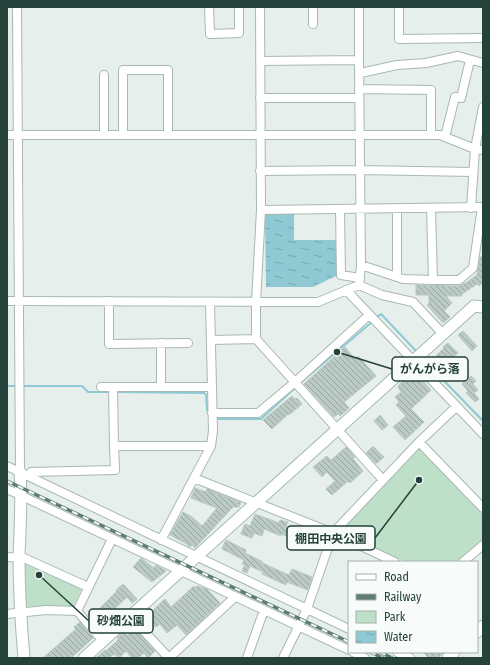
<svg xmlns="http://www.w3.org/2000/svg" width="490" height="665" viewBox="0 0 490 665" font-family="'Fira Sans Condensed','Noto Sans JP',sans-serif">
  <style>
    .green { fill: #bfe0c8 }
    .water { fill: url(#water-ripples) }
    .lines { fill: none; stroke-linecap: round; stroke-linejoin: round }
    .stream { stroke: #8ec9d4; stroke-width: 2 }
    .building { fill: url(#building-back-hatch); stroke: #b8c9c2 }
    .street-casing { stroke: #a8b8b2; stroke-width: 10 }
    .secondary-casing { stroke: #a4bbb3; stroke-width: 13 }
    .street { stroke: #fff; stroke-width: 8 }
    .secondary { stroke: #fff; stroke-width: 11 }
    .rail-casing { stroke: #5f7d75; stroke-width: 3.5 }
    .rail { stroke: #f7fbf9; stroke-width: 2; stroke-dasharray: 6; stroke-linecap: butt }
    .leader { fill: none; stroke: #24423a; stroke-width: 1.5 }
    .callout-dot { fill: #24423a; stroke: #f7fbf9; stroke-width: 1.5 }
    .callout { fill: #f7fbf9; stroke: #24423a; stroke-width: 1.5 }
    .callout-label { font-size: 12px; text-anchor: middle; font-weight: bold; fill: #24423a }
  </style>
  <defs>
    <pattern id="water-ripples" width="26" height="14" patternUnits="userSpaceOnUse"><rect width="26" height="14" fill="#8ec9d4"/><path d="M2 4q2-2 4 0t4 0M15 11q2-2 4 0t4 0" fill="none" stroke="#74a5ad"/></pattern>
    <pattern id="building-back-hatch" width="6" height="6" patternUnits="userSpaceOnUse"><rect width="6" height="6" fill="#bbcac4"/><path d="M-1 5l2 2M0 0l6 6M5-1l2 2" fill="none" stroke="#98a6a0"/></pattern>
  </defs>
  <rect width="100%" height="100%" fill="#e6efeb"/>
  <path class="green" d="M419 446 483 514V543L461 562H406L339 532Z
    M24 563 82 588 73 607 24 606Z"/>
  <path class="water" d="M267 212H294V240H339L340 274 313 287H266L265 214Z"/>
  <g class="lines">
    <path class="stream" d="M376 318 381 314 417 352
      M422 358 483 421
      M299 384 373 321
      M7 386H18
      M22 386H82L88 392H109
      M118 392 204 393 206 395 207 410
      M217 419H261L296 387"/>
  </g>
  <path class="building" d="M480 257H483V282L479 286 477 284 462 294V296H446L452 303 444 311 450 317 443 323 427 305 429 304V295H416V285L459 286 466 283 477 275Z
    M463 331 477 346 472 351 458 335Z
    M448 343 458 353 451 359 457 365 450 372 449 370 447 372 434 358 444 348 443 347Z
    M345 347 355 359 358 356 376 376 344 402 349 408 340 416 338 414 334 417 304 384Z
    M414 371 431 390 411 409 424 422 405 440 393 427 406 416 396 405 399 402 395 397 401 392 398 387 399 385Z
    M471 376 476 381 473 384 478 390 474 393 479 399 475 402 466 393 468 391 462 384Z
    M292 396 295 399 297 398 302 404 289 415 288 414 272 429 263 420Z
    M380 415 388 425 382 430 374 421Z
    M373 446 384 457 377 463H375L366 453Z
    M346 447 355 457 353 459 363 471 350 483 348 481 332 495 326 489 335 481 327 472 322 477 313 467 327 456 331 460Z
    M195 488 206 492 207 489 241 503 239 507H233L195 548 192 545 190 547 185 543 170 535 183 512 192 517 202 526 217 508 191 498Z
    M255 514 279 523 280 520 288 522 286 526 297 531 299 527 324 535 323 543 307 542 305 546 299 544V541L294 539 281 534V536L264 529 262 536 254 533 252 538 241 534 245 524 250 526Z
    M226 540 246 550 245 553 263 562 262 563 289 575 292 569 312 577 308 590 287 582 286 585 262 574 263 572 250 566 247 573 242 571 245 565 242 564 244 560 222 549Z
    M141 558 154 568 156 565 166 571 152 582 133 567Z
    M123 584 137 599 132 603 127 597 110 613 114 618 108 623 102 616 97 621 92 616 117 591 116 590Z
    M194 586 195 588 197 586 207 589 220 603 186 635 177 625 167 633 160 624 156 627 155 626 152 628 148 623H149L142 615 148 609 151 612 165 599 171 607Z
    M80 622 93 638 71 658H43L76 629 74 627Z
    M135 629 155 651 148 658 144 653 138 658H132L126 651 119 658 114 654 109 658H96L105 650 106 651 119 639 117 638 124 632 127 636Z
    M423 652H444L438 658H429Z"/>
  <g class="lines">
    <g class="street-casing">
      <path id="street" d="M17 7 20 472
        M209 7 210 34 239 33V7
        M260 7 261 210 256 302V339L383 480
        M399 7V39L483 38
        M313 24V7
        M260 61 359 60
        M359 73 365 72 397 65 426 63 458 56 483 63
        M104 75V135
        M359 89 431 90V135
        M260 98H359
        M7 135H440L475 149 483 150
        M123 135V70H168V135
        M445 137 455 97 461 98 470 60
        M260 171 360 170 473 172
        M397 208V277
        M471 208 475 149 483 107
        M340 209 341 275 360 278
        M261 210 483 207
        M361 265 403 279 433 280 431 208
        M433 280H459L473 268 482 207
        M359 285 361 265 359 60V7
        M346 290 483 434
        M7 301 318 302 359 285 382 295 413 302 443 334
        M109 301V344L188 343
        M211 340 256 339
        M101 387H212
        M113 387 114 446
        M161 387V343
        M212 413H258L294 383 369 315
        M419 442 483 508
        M7 466 349 629
        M28 476 31 472 115 470 114 446H211
        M194 478 333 533 395 562
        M7 489 349 650
        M161 540 211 446 213 431 210 302
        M7 557 24 558 88 587
        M463 562 483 545
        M77 611 112 539
        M7 614 46 610 77 611 103 641
        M130 616 169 658
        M353 652 365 658
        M397 652 410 658
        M169 658 235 597
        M247 658 264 610
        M283 658 307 609 333 533 419 442 456 407"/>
    </g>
    <g class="secondary-casing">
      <path id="secondary" d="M20 472C22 501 20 529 19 557 19 591 21 624 24 658
        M477 632 483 626
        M84 658 474 306 483 307
        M448 658 454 652"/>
    </g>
    <use href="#street" class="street"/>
    <use href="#secondary" class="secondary"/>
    <g class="rail-casing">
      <path id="rail" d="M7 481 349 642
        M370 652 383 658
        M380 652 392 658"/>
    </g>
    <use href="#rail" class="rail"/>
  </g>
  <path class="leader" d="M337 352L392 369M419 480L375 538M39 575L89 621"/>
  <g class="callout-dot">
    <circle cx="337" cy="352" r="4"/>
    <circle cx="419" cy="480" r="4"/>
    <circle cx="39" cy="575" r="4"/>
  </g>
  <g class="callout">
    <rect x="392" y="357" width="76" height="24" rx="4"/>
    <rect x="287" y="526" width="88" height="24" rx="4"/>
    <rect x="89" y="609" width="64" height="24" rx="4"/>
  </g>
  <g class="callout-label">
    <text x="430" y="373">がんがら落</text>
    <text x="331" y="543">棚田中央公園</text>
    <text x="121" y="625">砂畑公園</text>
  </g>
  <rect width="490" height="665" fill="none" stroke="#24423a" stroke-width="16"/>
  <rect x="348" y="561" width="130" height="92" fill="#f7fbf9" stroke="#a3b1ad"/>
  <rect x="356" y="574" width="20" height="6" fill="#ffffff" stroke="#a3b1ad"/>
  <text x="384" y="581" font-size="12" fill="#24423a">Road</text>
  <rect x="356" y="594" width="20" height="6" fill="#5f7d75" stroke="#a3b1ad"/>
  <text x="384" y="601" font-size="12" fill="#24423a">Railway</text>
  <rect x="356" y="611" width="20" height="12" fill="#bfe0c8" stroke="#a3b1ad"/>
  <text x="384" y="621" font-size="12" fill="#24423a">Park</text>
  <rect x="356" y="631" width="20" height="12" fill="url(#water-ripples)" stroke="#a3b1ad"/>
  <text x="384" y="641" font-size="12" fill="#24423a">Water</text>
</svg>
